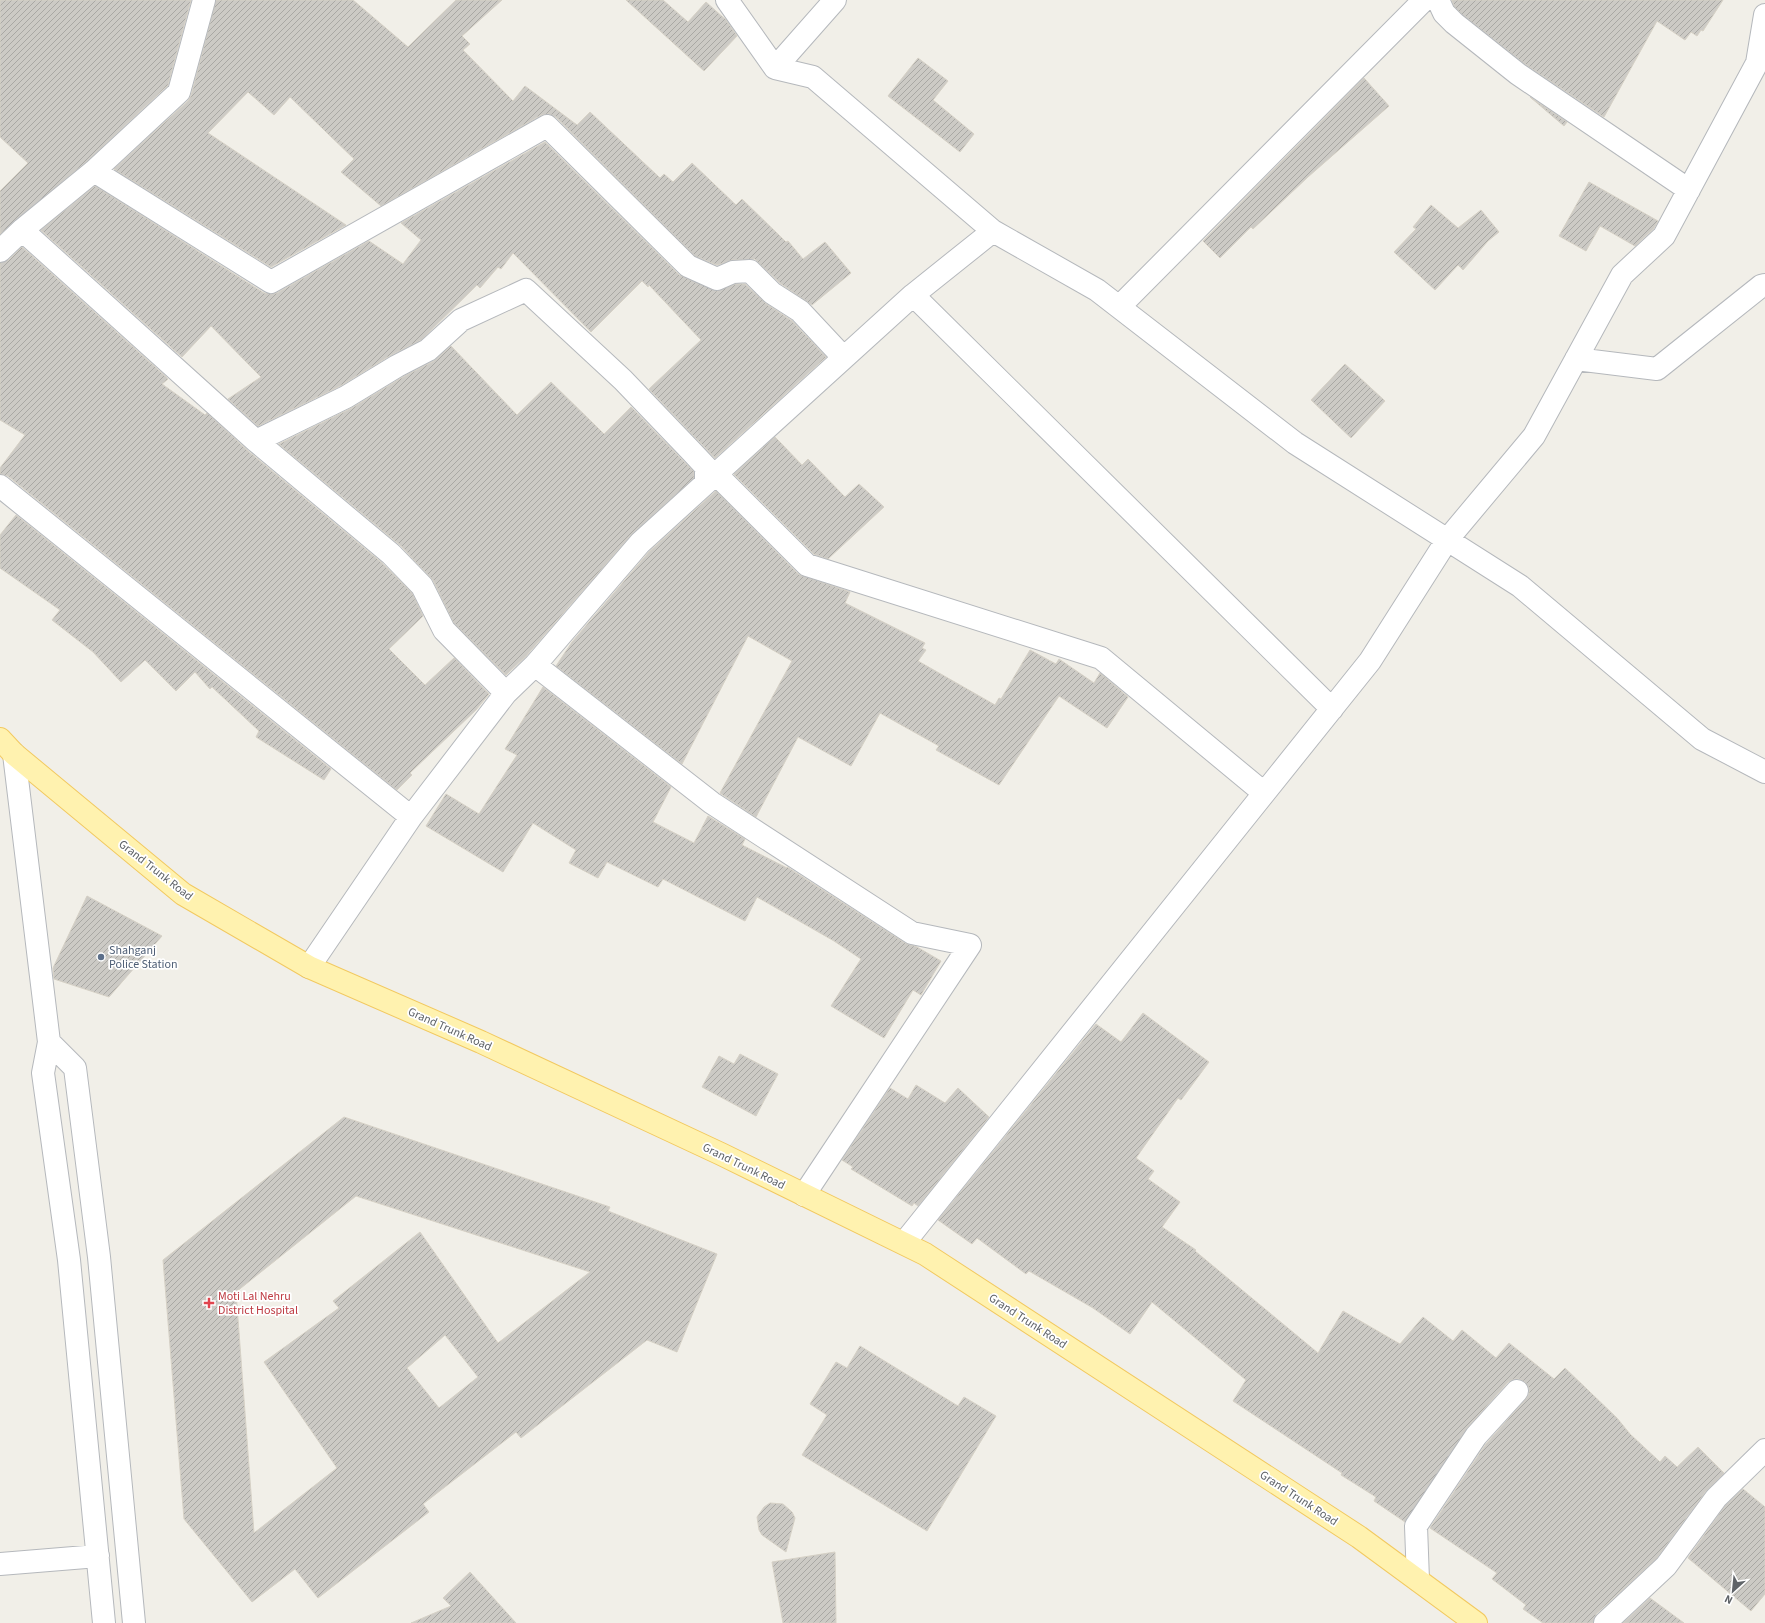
<svg xmlns="http://www.w3.org/2000/svg" width="1765" height="1623" viewBox="0 0 1765 1623" font-family="'Source Sans 3',sans-serif">
  <style>
    .building { fill: url(#building-hatch); stroke: #d6d1c6; fill-rule: evenodd }
    .lines { fill: none; stroke-linecap: round; stroke-linejoin: round }
    .minor-casing { stroke: #b5b8bc; stroke-width: 24 }
    .major-casing { stroke: #f2c960; stroke-width: 24 }
    .minor { stroke: #fff; stroke-width: 22 }
    .major { stroke: #fff2af; stroke-width: 22 }
    .service-dot { fill: #5c6f8a; stroke: #fff; stroke-width: 1.5 }
    .health-dot { fill: #e0444e; stroke: #fff; stroke-width: 1.5 }
    .labels { text-anchor: middle; stroke-width: 3.5; stroke-linejoin: round; paint-order: stroke }
    .street-label { font-size: 12px; fill: #5f6368; stroke: #fff }
    .service-label { font-size: 12px; fill: #4e5e75; stroke: #fff; text-anchor: start }
    .health-label { font-size: 12px; fill: #be3a42; stroke: #fff; text-anchor: start }
  </style>
  <defs>
    <pattern id="building-hatch" width="6" height="6" patternUnits="userSpaceOnUse"><rect width="6" height="6" fill="#cccac5"/><path d="M-1 1l2-2M0 6l6-6M5 7l2-2" fill="none" stroke="#a9a8a4"/></pattern>
  </defs>
  <rect width="100%" height="100%" fill="#f1efe8"/>
  <path class="building" d="M0 0H191L168 85 86 162 0 234V191L28 163 0 137Z
    M216 0H353L408 47 456 0H502L462 36 470 44 463 50 513 101 525 86 577 125 590 112 660 178 664 174 673 182 692 163 736 205 742 199 786 242 788 241 803 259 825 242 851 273 812 305 780 283 755 259 732 260 717 265 695 256 556 117 549 114 541 115 381 206 341 172 354 159 290 97 274 115 248 92 208 133 346 225 271 267 114 169 188 101 191 96Z
    M626 0H663L688 22 706 2 726 20 737 36 704 71Z
    M1452 0H1723L1703 31 1701 30 1697 36 1691 32 1685 40 1657 21 1604 117 1525 64 1462 14 1454 6Z
    M918 58 948 81 933 100 974 134 960 152 888 96Z
    M1364 78 1389 106 1308 177 1253 229 1251 227 1220 258 1203 241Z
    M1530 97 1567 122 1564 126Z
    M545 142 679 275 717 291 736 284H745L765 303 792 321 826 357 715 458 649 389 701 340 649 285 648 287 642 281 591 332 513 253 501 269 498 267 480 288 477 285 421 340 391 355 340 386 258 426 228 399 261 377 211 326 182 357 41 230 95 186 264 293 271 294 277 293 369 241 403 264 421 240 401 223Z
    M1589 182 1658 221 1654 228 1635 246 1600 226 1586 251 1559 236Z
    M1431 205 1458 228 1481 210 1499 232 1488 241 1463 270 1458 265 1435 290 1394 252 1416 229 1413 227Z
    M22 247 165 376 168 379 162 384 205 415 207 413 248 451 382 563 412 593 423 616 389 649 425 685 454 658 489 694 476 710 410 773 412 775 397 790 8 476 0 474V468L25 435 0 420V263L9 260Z
    M451 346 517 415 551 382 604 434 631 407 694 472V478L631 535 526 656 506 675 454 623 433 580 400 545 279 444 352 408 403 377 434 361Z
    M1345 364 1385 401 1351 438 1311 400Z
    M775 437 802 465 808 459 845 497 859 484 884 507 828 559 814 554 734 474Z
    M716 491 798 574 850 592 845 603 925 643 922 648 926 650 918 661 995 705 999 698 1001 699 1030 650 1056 664 1059 659 1094 683 1100 673 1128 697 1107 728 1059 696 999 785 936 750 939 746 880 713 851 766 798 737 756 817 720 793 792 661 748 636 682 764 556 666 572 642 649 552Z
    M16 515 331 769 324 780 256 737 259 731 212 687 210 689 195 672 176 691 145 660 121 682 93 652 52 620 60 610 0 568V535Z
    M543 687 671 787 653 822 694 843 708 816 745 839 742 845 787 868V867L905 943 917 947 941 961 921 995 913 990 884 1038 831 1006 861 959 834 941 757 897 745 921 663 879 658 887 607 862 598 878 569 863 576 850 533 823 503 872 426 826 446 794 479 814 517 755 505 749Z
    M87 896 162 936 109 997 54 979 53 968Z
    M1143 1013 1209 1062 1181 1100 1178 1098 1136 1158 1154 1171 1148 1179 1180 1202 1162 1227 1196 1250 1195 1251 1318 1353 1343 1311 1400 1344 1423 1317 1453 1341 1462 1330 1496 1358 1509 1343 1554 1379 1565 1368 1617 1418 1630 1434 1660 1462 1665 1456 1677 1467 1698 1447 1724 1473 1706 1491 1657 1558 1596 1614 1593 1623H1543L1523 1609 1526 1605 1492 1579 1497 1573 1430 1528 1486 1444 1526 1399 1529 1394V1388L1525 1382 1520 1379H1514L1508 1382 1467 1428 1405 1522 1374 1501 1376 1497 1341 1475 1342 1473 1233 1401 1246 1380 1152 1302 1130 1334 1093 1308 1029 1271 1026 1274 977 1238 972 1244 938 1220 1096 1024 1121 1042Z
    M740 1054 778 1074 756 1116 702 1087 719 1056 734 1064Z
    M916 1085 945 1103 958 1088 989 1117 918 1206 914 1203 912 1206 851 1169 853 1167 842 1160 890 1088 908 1099Z
    M344 1117 610 1207 608 1211 717 1254 677 1352 647 1340 521 1438 516 1432 423 1504 429 1512 318 1598 295 1569 252 1602 184 1519 163 1260ZM356 1196 590 1272 498 1343 420 1232 333 1301 339 1308 264 1362 337 1468 254 1533 236 1292ZM445 1335 478 1377 439 1408 407 1368Z
    M860 1346 958 1406 964 1397 996 1416 927 1531 802 1455 827 1415 810 1404 836 1362 847 1368Z
    M1743 1489 1765 1507V1594L1751 1611 1688 1558 1725 1506Z
    M770 1503 783 1504 792 1512 795 1518 786 1552 762 1535 759 1530 757 1517 764 1507Z
    M835 1552 836 1623H783L772 1562Z
    M470 1572 516 1623H411L451 1606 443 1598Z
    M1650 1598 1684 1623H1623Z"/>
  <g class="lines">
    <g class="minor-casing">
      <path id="minor" d="M727 0 775 68 813 77 993 231 1097 290 1295 443 1520 586 1702 739 1765 772
        M1438 0 1444 13 1454 23 1518 74 1689 190
        M775 68 835 0
        M94 171 271 282 547 126 688 266 717 279 733 272 750 271 772 293 800 311 843 357
        M22 230 256 441 391 554 422 586 444 630 506 693
        M0 251 22 230 94 171 179 92 204 0
        M913 295 1332 709
        M1119 307 1424 0
        M1576 359 1657 369 1761 286 1765 285
        M256 441 346 397 397 366 428 350 461 320 526 290 623 380 692 452 706 467V483
        M716 474 807 565 1101 658 1264 793
        M0 486 411 817
        M535 665 712 803 912 933 970 945 804 1195
        M14 754 49 1042 43 1073 69 1260 104 1623
        M309 967 411 817 506 693 535 665 640 543 913 295 993 231
        M49 1042 75 1068 99 1257 134 1623
        M904 1243 1370 661 1447 540 1534 436 1622 275 1664 236 1757 63 1765 15
        M0 1564 98 1556
        M1418 1580 1416 1526 1476 1436 1517 1391
        M1605 1623 1666 1566 1716 1498 1765 1450"/>
    </g>
    <g class="major-casing">
      <path id="major" d="M0 739 14 754 183 894 309 967 481 1042 721 1154 925 1254 1359 1537 1476 1623"/>
    </g>
    <use href="#minor" class="minor"/>
    <use href="#major" class="major"/>
  </g>
  <circle class="service-dot" cx="101" cy="957" r="4"/>
  <path class="health-dot" d="M207 1297h4v4h4v4h-4v4h-4v-4h-4v-4h4z"/>
  <g class="labels">
    <g class="street-label">
      <text transform="translate(156 870) rotate(38)" y="4">Grand Trunk Road</text>
      <text transform="translate(450 1029) rotate(24)" y="4">Grand Trunk Road</text>
      <text transform="translate(744 1166) rotate(26)" y="4">Grand Trunk Road</text>
      <text transform="translate(1028 1321) rotate(33)" y="4">Grand Trunk Road</text>
      <text transform="translate(1299 1498) rotate(33)" y="4">Grand Trunk Road</text>
    </g>
    <g class="service-label">
      <text x="109" y="954">Shahganj<tspan x="109" dy="14">Police Station</tspan></text>
    </g>
    <g class="health-label">
      <text x="218" y="1300">Moti Lal Nehru<tspan x="218" dy="14">District Hospital</tspan></text>
    </g>
  </g>
  <g transform="translate(1733 1591) rotate(207)" stroke="#ffffff" stroke-width="3" paint-order="stroke">
  <path d="M0-3L7 15L0 10L-7 15Z" fill="#5f6368"/>
  <text y="-6" font-size="11" font-weight="bold" text-anchor="middle" fill="#5f6368">N</text>
  </g>
</svg>
